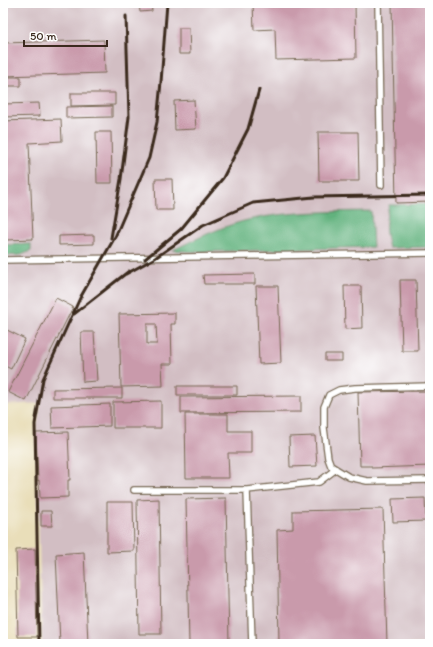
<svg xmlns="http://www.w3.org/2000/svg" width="433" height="647" viewBox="0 0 433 647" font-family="Itim,sans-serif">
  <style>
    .industrial { fill: #d2bec3 }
    .forest { fill: #62b27e; stroke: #4e6e4e }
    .building { fill: #c99aab; fill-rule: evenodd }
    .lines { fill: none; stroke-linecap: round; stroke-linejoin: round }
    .lane-casing { stroke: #786954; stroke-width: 8 }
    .lane { stroke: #fff; stroke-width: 5.5 }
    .rail { stroke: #3b2a1e; stroke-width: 3 }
  </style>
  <rect width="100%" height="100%" fill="#fff"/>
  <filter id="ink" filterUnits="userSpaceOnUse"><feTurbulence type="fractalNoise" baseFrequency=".025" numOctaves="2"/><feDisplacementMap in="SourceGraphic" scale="8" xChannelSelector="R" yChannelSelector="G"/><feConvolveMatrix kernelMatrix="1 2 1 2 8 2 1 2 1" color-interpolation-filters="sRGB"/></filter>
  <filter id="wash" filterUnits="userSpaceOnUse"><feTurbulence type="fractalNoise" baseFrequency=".012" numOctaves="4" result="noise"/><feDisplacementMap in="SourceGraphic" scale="16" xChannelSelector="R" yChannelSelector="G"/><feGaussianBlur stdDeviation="0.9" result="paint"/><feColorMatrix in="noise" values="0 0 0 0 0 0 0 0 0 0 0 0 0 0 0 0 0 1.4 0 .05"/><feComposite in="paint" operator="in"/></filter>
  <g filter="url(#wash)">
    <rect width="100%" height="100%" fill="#e9deb9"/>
    <path class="industrial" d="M3 3H430V644H42L36 431 41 403 3 405Z"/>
    <path class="forest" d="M430 204V247L389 248C384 231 385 222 389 205Z
      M371 211 373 247 195 252 173 250C198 238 224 225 252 219 291 211 331 212 371 211Z
      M31 244V251L21 255 3 256V245Z"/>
    <g id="blocks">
      <path class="building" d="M139 3H151L152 11 140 12Z
        M253 3H355L356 58 276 60 275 29 254 30Z
        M392 3H430V202L396 203Z
        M179 28H189L190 54H179Z
        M104 40 105 73 3 76V43Z
        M3 77H21V86H3Z
        M71 93H115V105L71 106Z
        M194 100 196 129 175 130 174 101Z
        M39 103 40 116 3 117V104Z
        M112 106V117L66 118V107Z
        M61 119 62 141 29 143 33 239 6 240 3 167V121Z
        M96 132H111L112 183H97Z
        M318 132H358L359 181H319Z
        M155 179H172L173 210H156Z
        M94 235V244L59 245V236Z
        M255 274V284H204L203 275Z
        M400 280H416L418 351H402Z
        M256 286H278L281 363 259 364Z
        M344 286H361L362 328 345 329Z
        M56 298 73 307 26 401 8 392Z
        M175 313V324H171L172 364H162L163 386 121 387 119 314ZM147 324H156L157 344H147Z
        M7 330 25 339 11 369 3 365V339Z
        M81 332H94L97 381 83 382Z
        M325 354H342V361H325Z
        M177 386H237V395H177Z
        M122 388V398H53V389Z
        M430 391V466L372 468V466H360L358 392Z
        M301 396V412L181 413V397Z
        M161 401V428H113V402Z
        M110 404V426L52 428 51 406Z
        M185 414H228V431H251V453H228L229 478H186Z
        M68 432 70 480H68V497L40 498 39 480 38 481 36 433Z
        M315 436 317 466 290 467 289 437Z
        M226 498 229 644H189L186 499Z
        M425 498 426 521 393 522 392 499Z
        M159 499 161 634H139L137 500Z
        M107 502H133L134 551 107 552Z
        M383 509 387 644H279L277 530 293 529V511Z
        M41 511H51L52 526H41Z
        M35 549 37 637H18L16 550Z
        M84 552 88 644H60L56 554Z"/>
    </g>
  </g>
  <g filter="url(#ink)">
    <use href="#blocks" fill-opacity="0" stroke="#786954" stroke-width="1"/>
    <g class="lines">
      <g class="lane-casing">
        <path id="lane" d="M378 3 381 185
          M3 260 430 253
          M430 386 355 388 339 390 329 395 324 407V428L328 458 331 466 349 477 367 481 430 480
          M134 490H247
          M252 644 247 490 319 482 336 469"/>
      </g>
      <use href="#lane" class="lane"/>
      <path class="rail" d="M111 238 121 179 129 117 126 16
        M145 259 181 229 223 178 248 129 259 90
        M126 274 155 258 203 225 253 203 314 197 430 195
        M74 314 129 271
        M39 644 35 424 43 379 80 298 115 237 149 158 157 122 161 82 167 3"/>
    </g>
  </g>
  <rect width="433" height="647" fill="none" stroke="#fff" stroke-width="16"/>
  <path d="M24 40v6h83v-6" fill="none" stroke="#3b2a1e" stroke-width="2"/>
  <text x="30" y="40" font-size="12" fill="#3b2a1e" stroke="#ffffff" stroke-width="3" paint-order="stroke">50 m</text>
</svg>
